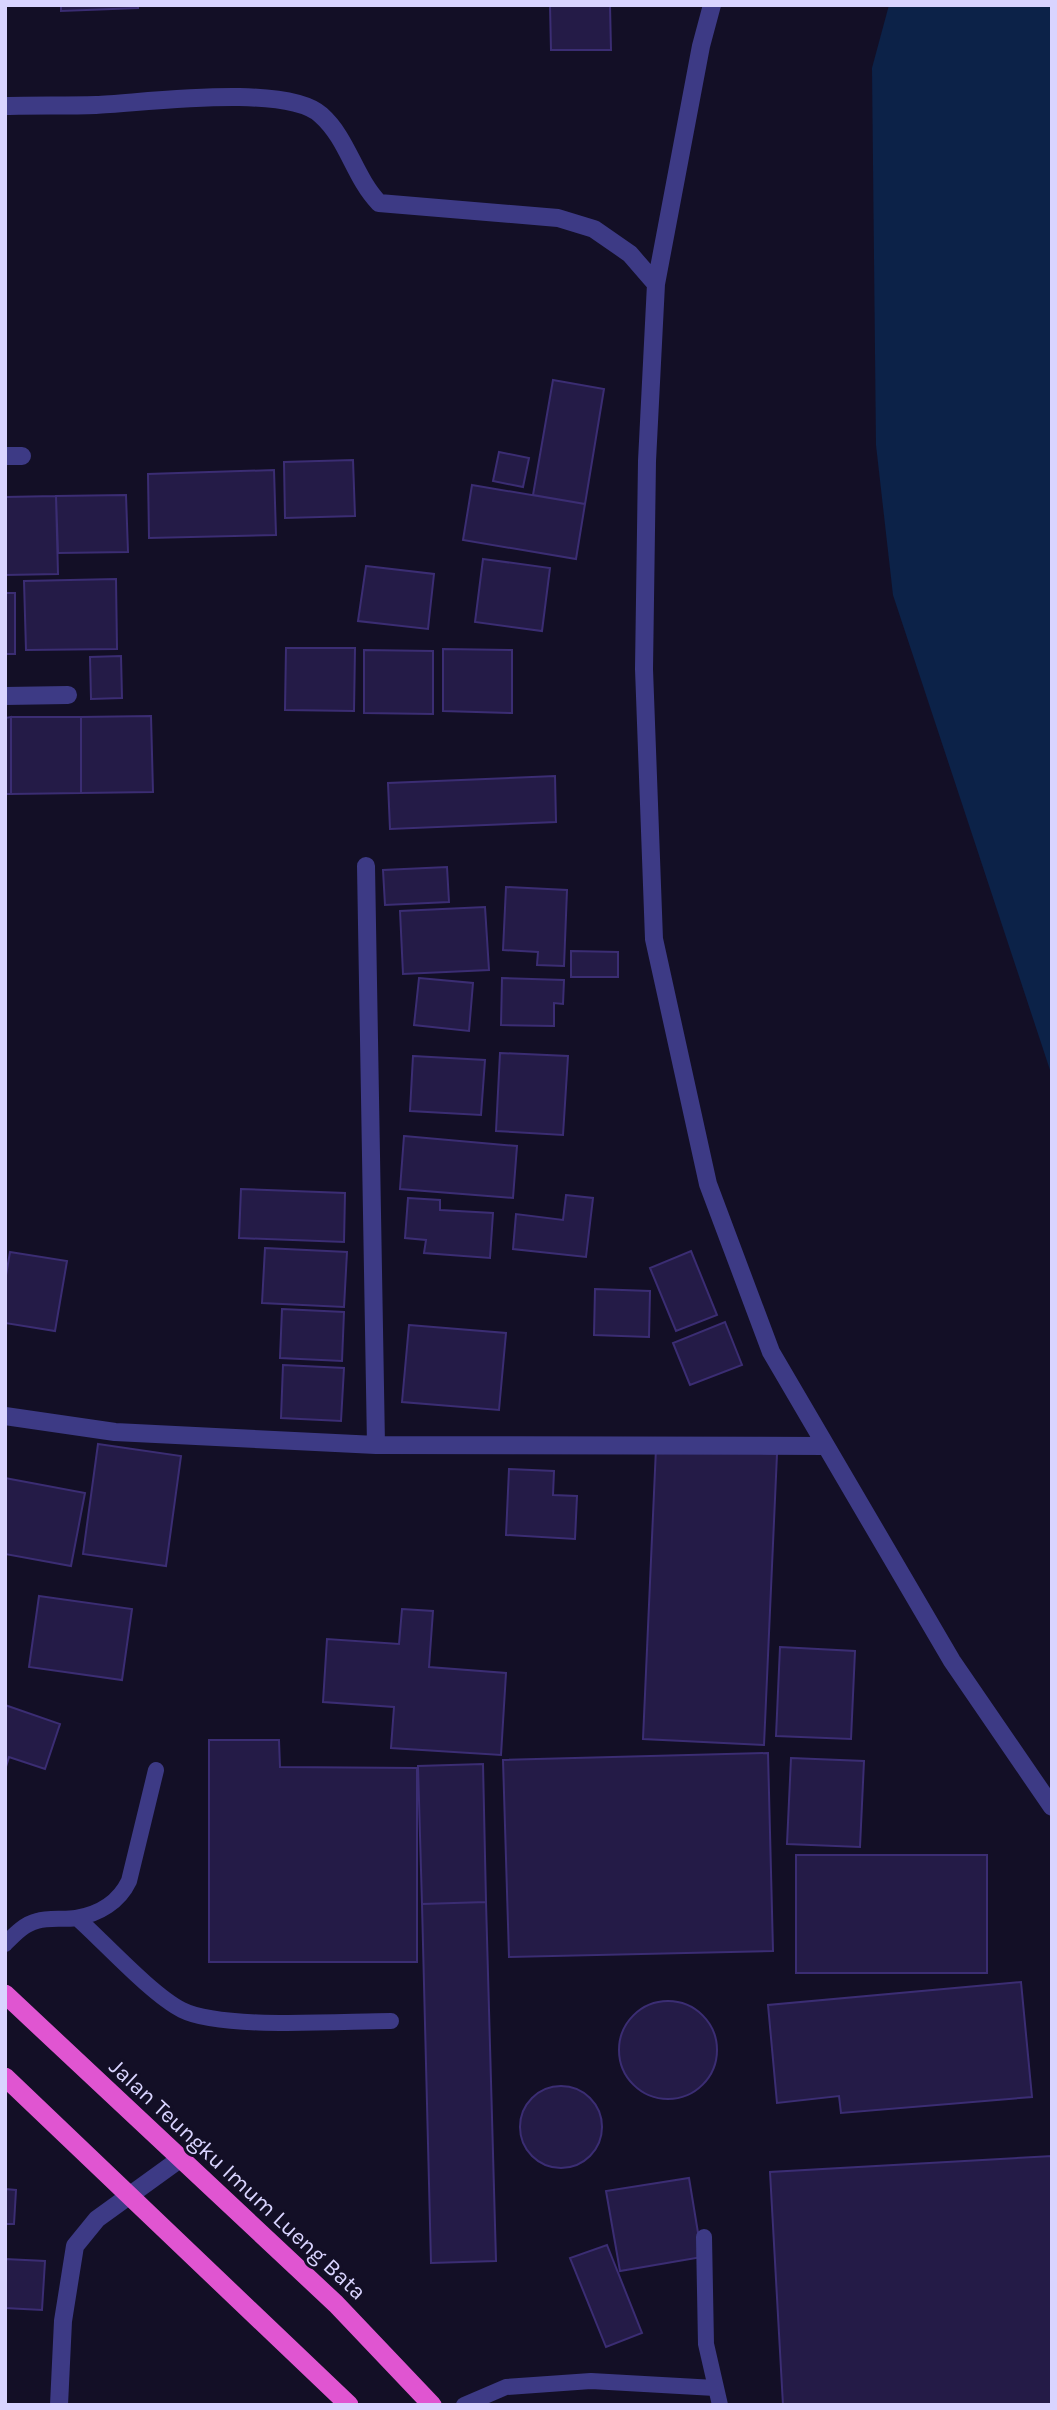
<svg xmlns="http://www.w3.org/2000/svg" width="1057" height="2410" viewBox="0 0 1057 2410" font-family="Karla,sans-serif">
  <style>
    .water { fill: #0c2248 }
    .building { fill: #241b47; stroke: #3b2d73; stroke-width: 2 }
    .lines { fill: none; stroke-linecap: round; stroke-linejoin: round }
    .service { stroke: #3d3a85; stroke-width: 16 }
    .minor { stroke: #3d3a85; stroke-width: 18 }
    .trunk { stroke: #e055d1; stroke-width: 19 }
    .labels { text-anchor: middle; stroke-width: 6; stroke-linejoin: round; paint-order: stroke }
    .street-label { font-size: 23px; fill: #d9d4ff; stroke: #130f26 }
  </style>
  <rect width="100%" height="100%" fill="#130f26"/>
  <path class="water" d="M889 5H1052V1076L893 595 876 445 872 68Z"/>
  <path class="building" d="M61 5H138V8L61 11Z
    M550 5H610L611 50H551Z
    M553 380 604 389 585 504 533 495Z
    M499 452 529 458 523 487 493 481Z
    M353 460 355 516 285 518 284 462Z
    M274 470 276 535 149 538 148 474Z
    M472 485 585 504 576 559 463 540Z
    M126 495 128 552 58 553 56 496Z
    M56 496 58 574 5 575V497Z
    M483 559 550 568 542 631 475 622Z
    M366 566 434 574 428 629 358 621Z
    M116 579 117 649 26 650 24 581Z
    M5 593H15V654H5Z
    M286 648H355L354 711 285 710Z
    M443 649 512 650V713L443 711Z
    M364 650 433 651V714L364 713Z
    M121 656 122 698 91 699 90 657Z
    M151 716 153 792 81 793V717Z
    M11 717V794H5V718Z
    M11 717H81V793L11 794Z
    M555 776 556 822 390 829 388 783Z
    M447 867 449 902 385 905 383 870Z
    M506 887 567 890 564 966 537 965 538 952 503 950Z
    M485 907 489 970 403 974 400 911Z
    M571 951 618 952V977H571Z
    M419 978 473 983 469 1031 414 1025Z
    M502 978 564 980 563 1004 554 1003V1026L501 1025Z
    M500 1053 568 1056 563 1135 496 1131Z
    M413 1056 485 1060 481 1115 410 1111Z
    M404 1136 517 1146 513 1198 400 1189Z
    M241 1189 345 1193 344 1242 239 1238Z
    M566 1195 593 1198 586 1257 513 1249 516 1214 563 1220Z
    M408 1198 440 1200V1210L493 1213 490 1258 424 1253 426 1240 405 1238Z
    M265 1248 347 1252 344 1307 262 1303Z
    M691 1251 717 1315 676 1331 650 1268Z
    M10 1252 67 1261 55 1331 5 1323V1281Z
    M595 1289 650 1291 649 1337 594 1335Z
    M282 1309 344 1312 342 1361 280 1358Z
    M725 1322 742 1365 690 1385 673 1343Z
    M409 1325 506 1333 499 1410 402 1402Z
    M283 1365 344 1368 341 1421 281 1418Z
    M98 1444 181 1456 166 1566 83 1554Z
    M656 1448 777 1454 764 1745 643 1739Z
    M509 1469 554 1471 553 1495 577 1496 575 1539 506 1535Z
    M5 1478 85 1493 71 1566 5 1554Z
    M39 1596 132 1609 122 1680 29 1667Z
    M402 1609 433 1611 429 1667 506 1673 501 1755 391 1748 394 1707 323 1702 327 1639 399 1644Z
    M780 1647 855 1651 851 1739 776 1736Z
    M5 1705 60 1724 45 1769 9 1757 5 1770Z
    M209 1740H279L280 1767 417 1768V1962H209Z
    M768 1753 773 1951 509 1957 503 1760Z
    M791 1758 864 1761 860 1847 787 1844Z
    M483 1764 486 1902 422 1904 418 1766Z
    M796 1855H987V1973H796Z
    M486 1902 496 2261 431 2263 422 1904Z
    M1021 1982 1032 2097 841 2113 839 2096 777 2103 768 2005Z
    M619 2050a49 49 0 1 1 98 0a49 49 0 1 1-98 0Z
    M520 2127a41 41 0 1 1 82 0a41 41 0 1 1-82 0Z
    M1052 2156V2405H783L770 2172Z
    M689 2178 702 2257 620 2271 606 2191Z
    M5 2189 16 2190 14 2224H5Z
    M607 2245 642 2333 606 2347 570 2258Z
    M5 2259 45 2261 42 2310 5 2308Z"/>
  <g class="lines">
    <path class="service" d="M77 1918C104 1942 152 1995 182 2010 221 2030 343 2021 391 2021
      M5 1944C14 1935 24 1924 37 1921 49 1917 63 1920 76 1918 99 1914 119 1902 129 1881L156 1770
      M704 2237 706 2344 720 2405
      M464 2405 506 2387 591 2381 715 2388"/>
    <path class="minor" d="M712 5 701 46 656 284 647 461 644 669 654 939 708 1184 771 1352 952 1661 1052 1807
      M5 106C35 105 66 106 96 105 144 103 286 83 321 115 348 139 354 177 379 203L558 218 594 229 630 254 656 284
      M5 456H22
      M5 696 68 695
      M366 866 376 1445
      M5 1416 115 1432 376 1445 825 1446
      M59 2405 63 2321 75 2246 97 2219 180 2159"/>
    <path class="trunk" d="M5 1994 336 2304 432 2405
      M5 2077 349 2405"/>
  </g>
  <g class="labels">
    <g class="street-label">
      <text transform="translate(238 2179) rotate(43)" y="8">Jalan Teungku Imum Lueng Bata</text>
    </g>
  </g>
  <rect width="1057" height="2410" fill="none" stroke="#d9d4ff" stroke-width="14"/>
</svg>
